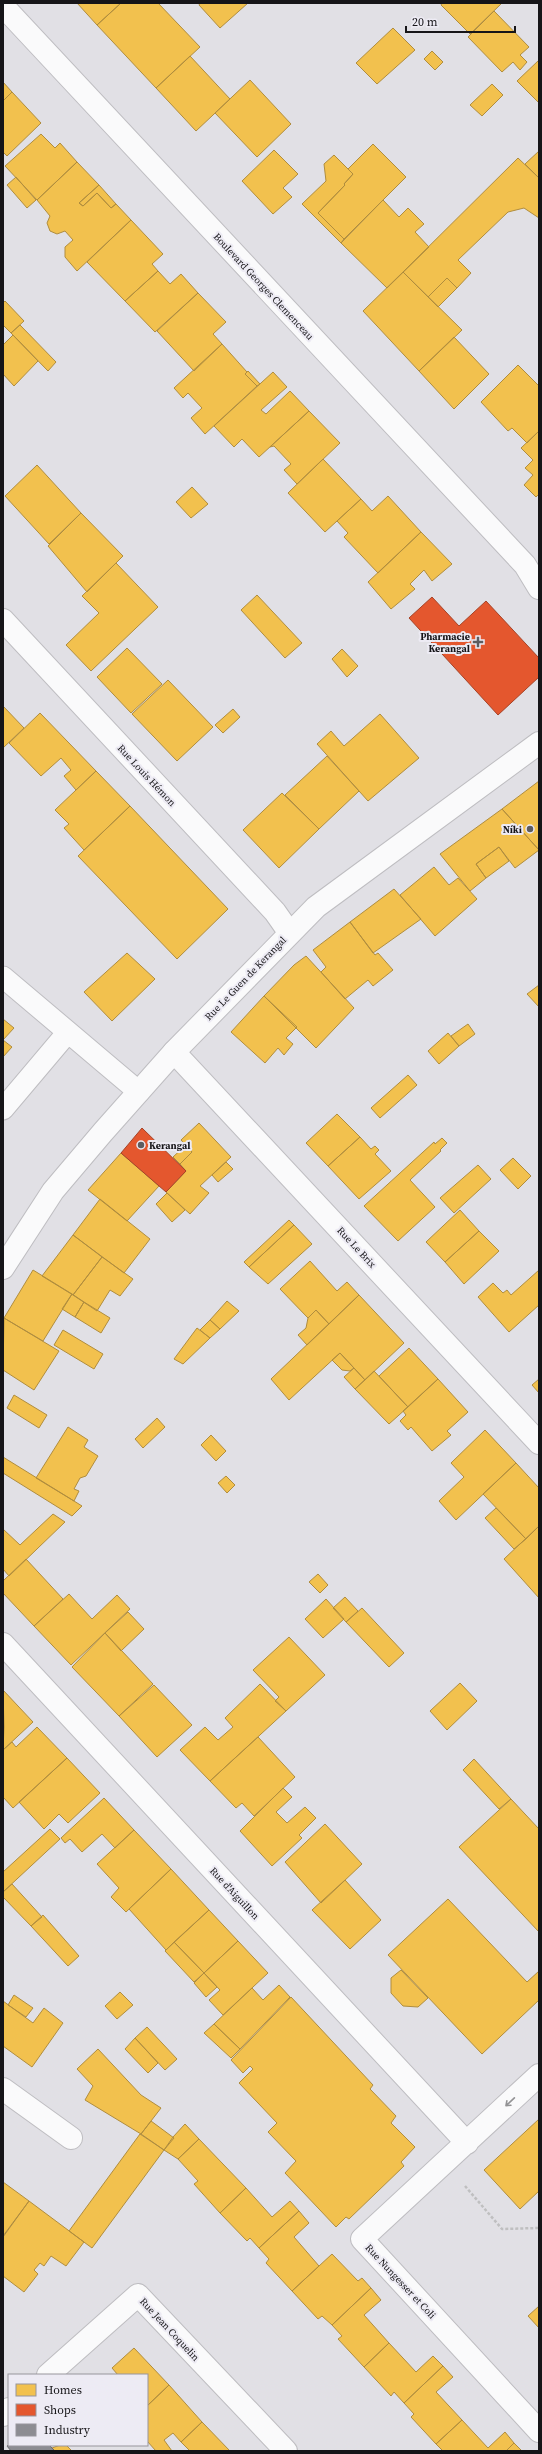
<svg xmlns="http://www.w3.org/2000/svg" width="542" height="2454" viewBox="0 0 542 2454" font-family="'Source Serif 4',serif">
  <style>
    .homes { fill: #f2c14e; stroke: #b08d3e }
    .shops { fill: #e4572e; stroke: #a64327 }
    .industry { fill: #8d8d92; stroke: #69696d }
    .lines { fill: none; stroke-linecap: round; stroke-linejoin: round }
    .lane-casing { stroke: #bebdc1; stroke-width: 23 }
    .street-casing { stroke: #bebdc1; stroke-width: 24 }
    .secondary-casing { stroke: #bebdc1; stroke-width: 24 }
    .primary-casing { stroke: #bebdc1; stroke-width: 24 }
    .path { stroke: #bfbfc0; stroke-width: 2.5; stroke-dasharray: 3 2; stroke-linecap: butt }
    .lane { stroke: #fafafb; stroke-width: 21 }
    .street { stroke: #fafafb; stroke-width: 22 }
    .secondary { stroke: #fafafb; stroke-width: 22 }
    .primary { stroke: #fafafb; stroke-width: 22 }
    .oneway { stroke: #939395 }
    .poi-dot { fill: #5d5c60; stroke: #edebf4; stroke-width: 1.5 }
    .labels { text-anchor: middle; stroke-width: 4; stroke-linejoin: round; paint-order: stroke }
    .street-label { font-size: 10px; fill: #161518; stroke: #edebf4 }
    .poi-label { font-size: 10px; font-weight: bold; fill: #161518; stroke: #edebf4; text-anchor: end }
  </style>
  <rect width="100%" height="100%" fill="#e1e0e5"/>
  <path class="homes" d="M77 3H121L97 25Z
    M121 3H158L200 47 156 88 97 25Z
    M200 3H248L220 28 199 5Z
    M442 3H502L470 34 441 5Z
    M494 11 529 47 520 55 527 62 520 70 513 62 502 72 468 37Z
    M393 28 415 50 377 84 356 63Z
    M432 51 443 62 435 70 424 59Z
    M190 56 230 99 196 131 156 88Z
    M539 60V103L517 81Z
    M250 80 291 124 257 157 215 113Z
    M3 82 12 92 3 101Z
    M492 84 503 95 482 116 470 105Z
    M12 92 41 123 7 156 3 152V101Z
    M41 134 55 148 60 143 77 162 37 200 5 166Z
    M373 144 406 177 344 239 318 213 345 185 344 184 353 174 348 169Z
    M274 150 298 174 283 188 292 197 273 214 242 181Z
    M539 151V178L525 164Z
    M334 155 353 174 344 184 345 185 318 213 344 239 341 243 302 204 326 181 324 164Z
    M518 158 539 178V218L524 208 508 212 458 260 471 273 457 288 447 278 428 297 403 272Z
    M77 162 99 185 79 203 83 206 97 193 111 208 116 204 131 220 77 271 65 257V247L73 240 65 231 57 234 50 231 47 223 50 216 37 200Z
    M16 177 36 200 27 208 7 185Z
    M99 185 116 204 111 208 97 193 83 206 79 203Z
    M383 200 399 217 408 208 424 224 415 232 429 247 387 288 341 243Z
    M131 220 163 254 152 264 158 271 125 301 87 262Z
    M158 271 170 284 181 274 198 293 155 332 125 301Z
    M403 272 462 330 419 371 363 311Z
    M447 278 457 288 438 307 428 297Z
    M198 293 226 322 213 334 222 344 194 371 157 331Z
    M5 301 24 321 11 333 3 325V303Z
    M20 325 56 362 48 371 11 333Z
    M13 335 38 361 14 386 3 374V345Z
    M454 337 489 374 454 409 419 371Z
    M222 344 247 372 245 374 257 386 205 434 191 418 202 408 188 393 183 398 174 388Z
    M518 365 539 386V431L527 443 512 428 508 431 481 402Z
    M248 371 260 384 257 386 245 374Z
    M273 372 287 387 261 410 266 414 290 391 309 411 259 457 242 439 234 447 214 426Z
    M309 411 340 443 297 484 284 470 291 464 274 446 270 447Z
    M539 431V494L536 497 524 485 533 475 525 468 533 460 521 448Z
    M323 459 361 499 325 532 288 493Z
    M37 465 81 513 49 544 5 496Z
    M192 487 208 504 191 518 176 502Z
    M388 496 421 532 378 573 344 537 348 533 337 521 361 499 372 511Z
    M81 513 123 556 87 592 48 546Z
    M421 532 452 564 432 581 424 570 410 584 415 589 391 609 368 582Z
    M116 563 158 607 91 671 66 645 99 613 82 596Z
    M257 595 302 643 285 658 241 610Z
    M127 648 162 684 131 713 97 677Z
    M342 649 358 666 347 677 332 659Z
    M168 680 213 727 177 761 132 714Z
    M3 706 24 728 3 748Z
    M233 709 240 717 223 733 215 725Z
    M40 713 96 771 76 790 64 776 71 770 61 758 41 776 9 743Z
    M380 714 419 758 368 801 317 744 331 731 344 746Z
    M327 756 359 791 319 829 285 795Z
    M96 771 130 806 84 850 64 828 69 824 55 810Z
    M539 781V850L502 809Z
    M282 793 319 829 279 868 243 830Z
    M130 806 228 909 177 959 78 856Z
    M502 809 539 850 515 868 499 847 476 864 486 878 470 891 440 854Z
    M499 847 509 861 486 878 476 864Z
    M434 867 449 885 458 878 477 899 435 936 400 895Z
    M394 889 421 919 373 953 350 922Z
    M350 922 375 955 378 953 393 970 373 986 368 980 345 999 321 972 326 967 313 950Z
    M127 953 155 979 112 1021 84 992Z
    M306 956 354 1008 316 1048 264 996 294 965Z
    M539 985V1007L527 994Z
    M264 996 297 1027 286 1038 293 1044 284 1055 278 1048 265 1063 231 1032Z
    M3 1019 14 1028 3 1040Z
    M468 1024 475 1034 459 1046 451 1036Z
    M448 1033 459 1046 439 1064 428 1051Z
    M3 1040 12 1047 3 1057Z
    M408 1075 417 1085 380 1118 371 1108Z
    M337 1114 360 1137 328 1166 306 1143Z
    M199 1123 231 1157 200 1186 209 1193 190 1214 166 1192 186 1171 180 1164 192 1152 181 1140Z
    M360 1137 371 1149 375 1146 379 1150 375 1154 391 1171 359 1199 328 1166Z
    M442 1138 447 1143 440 1150 441 1151 410 1180 435 1207 398 1241 364 1206 434 1142 435 1144Z
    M186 1145 192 1152 180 1164 173 1157Z
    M121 1153 159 1186 127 1221 88 1190Z
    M513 1158 531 1176 518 1189 500 1170Z
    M226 1162 233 1169 218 1182 212 1175Z
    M478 1165 491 1179 454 1213 440 1198Z
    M167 1193 185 1210 172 1222 156 1204Z
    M100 1199 150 1239 124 1273 73 1235Z
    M460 1210 479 1231 445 1262 426 1242Z
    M289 1220 294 1225 249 1267 244 1262Z
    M294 1225 312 1244 268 1284 249 1267Z
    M479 1231 499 1251 464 1284 445 1262Z
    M73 1235 102 1257 73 1295 42 1276Z
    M102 1257 133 1279 120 1296 110 1290 97 1311 73 1295Z
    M310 1261 337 1291 347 1282 359 1295 329 1324 316 1310 308 1318 280 1289Z
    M33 1270 72 1294 43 1341 4 1318Z
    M539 1270V1305L509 1332 478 1297 493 1283 503 1293 507 1290 511 1295Z
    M72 1294 84 1302 75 1317 62 1309Z
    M359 1295 404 1343 365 1380 340 1353 289 1400 271 1379Z
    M227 1301 239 1311 220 1329 210 1320Z
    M84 1302 110 1318 101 1333 75 1317Z
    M316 1310 329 1324 307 1345 298 1335 306 1328 308 1318Z
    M4 1318 59 1351 34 1390 3 1370Z
    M210 1320 220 1329 210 1338 200 1330Z
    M197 1328 210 1338 183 1364 174 1359Z
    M63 1330 103 1354 94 1369 54 1345Z
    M409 1348 438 1379 408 1407 379 1376Z
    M340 1353 354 1368 350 1371 342 1370 332 1360Z
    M354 1368 365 1380 355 1389 344 1377Z
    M374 1371 408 1407 389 1424 355 1389Z
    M438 1379 468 1412 447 1431 451 1435 432 1451 411 1427 408 1430 400 1421 406 1415 403 1411Z
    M539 1379V1393L532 1385Z
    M14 1395 47 1415 39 1428 7 1408Z
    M157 1418 165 1427 143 1448 135 1439Z
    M68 1427 88 1440 84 1447 98 1456 86 1476 80 1478 74 1489 79 1491 74 1501 36 1478Z
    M485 1430 516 1463 456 1520 439 1501 464 1477 451 1463Z
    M211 1435 226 1451 216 1461 201 1445Z
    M3 1457 74 1501 82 1506 72 1516 3 1473Z
    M516 1463 539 1488V1526L526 1539 483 1494Z
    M226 1476 235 1485 227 1493 218 1483Z
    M496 1508 526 1539 514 1549 485 1518Z
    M53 1514 65 1522 9 1576 3 1569V1529L20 1545Z
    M539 1526V1598L504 1559Z
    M26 1559 63 1599 34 1626 3 1593V1581Z
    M318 1574 328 1585 320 1593 309 1582Z
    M69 1594 92 1619 117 1595 130 1609 71 1665 34 1626Z
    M345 1597 358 1611 346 1622 333 1608Z
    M326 1599 344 1619 323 1638 305 1619Z
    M362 1608 404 1653 389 1667 346 1622Z
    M128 1612 144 1629 121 1651 105 1633Z
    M105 1633 153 1684 119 1716 72 1667Z
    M289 1637 325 1675 286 1711 275 1701 279 1697 253 1670Z
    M460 1683 477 1701 447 1730 430 1711Z
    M260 1684 286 1711 210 1781 180 1750 205 1727 218 1740 233 1727 225 1718Z
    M154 1685 192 1725 157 1757 119 1716Z
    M3 1690 33 1722 3 1750 4 1727Z
    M37 1727 67 1758 13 1808 3 1797V1750L12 1742 16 1747Z
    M258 1737 295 1777 254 1816 242 1803 236 1808 210 1781Z
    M67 1758 100 1793 68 1823 59 1814 44 1829 19 1802Z
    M474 1759 511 1799 499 1809 463 1770Z
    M283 1788 292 1797 276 1812 287 1823 305 1807 316 1818 299 1835 302 1838 272 1866 240 1831Z
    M104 1798 134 1830 115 1848 102 1834 82 1852 70 1839 65 1843 61 1838Z
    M511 1799 539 1829V1932L459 1847Z
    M325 1824 362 1864 321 1903 285 1862Z
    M50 1829 60 1839 3 1892V1872Z
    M134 1830 171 1869 126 1912 111 1897 119 1888 97 1864Z
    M171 1869 209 1910 166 1950 129 1909Z
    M345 1880 381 1920 350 1949 312 1910Z
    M12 1884 42 1917 31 1926 3 1897V1892Z
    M448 1899 527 1982 539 1971V2000L482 2054 388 1955Z
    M209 1910 238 1941 204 1973 174 1942Z
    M43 1915 79 1956 68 1966 31 1926Z
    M238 1941 268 1973 223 2015 209 2000 220 1990 204 1973Z
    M174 1942 204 1973 194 1982 165 1951Z
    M401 1970 428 1998 418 2007 403 2006 391 1993V1978Z
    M204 1973 217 1987 206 1997 194 1983Z
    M279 1985 290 1997 240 2049 214 2024 252 1988 263 2000Z
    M120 1992 133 2005 117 2019 105 2006Z
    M14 1995 33 2008 26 2017 8 2005Z
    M291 1997 373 2085 370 2089 396 2116 391 2123 415 2147 401 2162 404 2166 349 2219 346 2217 336 2227 285 2173 296 2161 268 2132 277 2123 239 2083 253 2069 250 2066 243 2073 231 2060Z
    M3 2001 33 2023 44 2008 63 2023 32 2067 3 2046Z
    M214 2024 240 2049 231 2058 204 2033Z
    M147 2027 177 2059 165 2070 135 2038Z
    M135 2038 158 2063 148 2073 125 2049Z
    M98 2049 141 2095 161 2108 141 2134 85 2100 93 2086 77 2069Z
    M539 2119V2191L520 2209 484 2170Z
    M151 2121 174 2138 164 2150 141 2134Z
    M185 2124 199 2139 178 2159 164 2150 173 2137Z
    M140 2134 164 2150 92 2248 69 2231Z
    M199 2139 246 2188 220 2213 194 2184 198 2181 178 2159Z
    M3 2182 29 2201 3 2236Z
    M246 2188 272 2217 290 2201 299 2211 259 2248 250 2238 247 2241 220 2213Z
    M29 2201 84 2242 66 2266 51 2256 44 2266 40 2263 34 2270 38 2274 24 2292 3 2276V2237Z
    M299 2211 309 2223 294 2237 319 2266 292 2291 266 2263 269 2259 259 2248Z
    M332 2254 358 2281 362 2278 371 2288 332 2325 322 2316 318 2319 292 2291Z
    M371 2288 381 2300 364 2315 389 2343 364 2367 338 2339 342 2336 332 2325Z
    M539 2306V2328L528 2316Z
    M389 2343 416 2372 433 2356 443 2366 404 2403 394 2392 391 2396 364 2367Z
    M134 2348 169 2385 147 2406V2375H118L112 2368Z
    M443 2366 453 2377 436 2392 462 2420 436 2444 411 2417 414 2414 404 2403Z
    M169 2385 202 2422 181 2442 173 2433 164 2440 172 2451H156L147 2441V2406Z
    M462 2420 488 2448 505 2432 514 2443 506 2451H443L436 2444Z
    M202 2422 230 2451H190L181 2442Z
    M514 2443 522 2451H506Z
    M60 2445H66L72 2451H55L52 2448Z"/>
  <path class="shops" d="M432 597 459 626 486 601 539 658V677L498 715 409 618Z
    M142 1128 186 1171 166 1192 121 1153Z"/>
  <path class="industry" d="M9 2444 49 2445 55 2451H11L7 2446Z"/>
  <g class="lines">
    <g class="lane-casing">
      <path id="lane" d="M3 977 139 1092
        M3 1109 68 1032"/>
    </g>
    <g class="street-casing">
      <path id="street" d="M3 620 275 912 289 932
        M174 1052 539 1443
        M3 1644 467 2143
        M539 2075 362 2239 539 2431
        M3 2089 71 2138
        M48 2375 138 2295 286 2451
        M3 2415 9 2409"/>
    </g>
    <g class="secondary-casing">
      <path id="secondary" d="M3 1268 53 1191 103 1132 174 1052 316 907 539 743"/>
    </g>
    <g class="primary-casing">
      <path id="primary" d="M3 6 525 565 539 588"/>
    </g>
    <path class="path" d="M465 2186 502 2229 539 2228"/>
    <use href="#lane" class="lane"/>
    <use href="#street" class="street"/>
    <use href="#secondary" class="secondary"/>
    <use href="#primary" class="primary"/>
  </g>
  <defs><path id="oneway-shaft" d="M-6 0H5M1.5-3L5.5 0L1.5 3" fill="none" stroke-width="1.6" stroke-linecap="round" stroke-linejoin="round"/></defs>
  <use class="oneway" href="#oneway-shaft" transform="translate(510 2102) rotate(137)"/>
  <g class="poi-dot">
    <path d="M476 636h4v4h4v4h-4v4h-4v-4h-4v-4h4z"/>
    <circle cx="530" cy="829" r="4"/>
    <circle cx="141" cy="1145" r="4"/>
  </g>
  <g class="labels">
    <g class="street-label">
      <text transform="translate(264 286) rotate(47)" y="4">Boulevard Georges Clemenceau</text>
      <text transform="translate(147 775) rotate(47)" y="4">Rue Louis Hémon</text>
      <text transform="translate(245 978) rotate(-46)" y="4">Rue Le Guen de Kerangal</text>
      <text transform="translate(357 1247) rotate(47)" y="4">Rue Le Brix</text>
      <text transform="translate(235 1893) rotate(47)" y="4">Rue d'Aiguillon</text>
      <text transform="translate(401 2281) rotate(47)" y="4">Rue Nungesser et Coli</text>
      <text transform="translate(170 2329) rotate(47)" y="4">Rue Jean Coquelin</text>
    </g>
    <g class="poi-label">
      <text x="470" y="640">Pharmacie<tspan x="470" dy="12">Kerangal</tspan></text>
      <text x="522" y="833">Níki</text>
      <text x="149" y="1149" text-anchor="start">Kerangal</text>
    </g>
  </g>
  <rect width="542" height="2454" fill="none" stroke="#161518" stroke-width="8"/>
  <rect x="8" y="2374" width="140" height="72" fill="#edebf4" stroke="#97959c"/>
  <rect x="16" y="2384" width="20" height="12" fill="#f2c14e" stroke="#97959c"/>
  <text x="44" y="2394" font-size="12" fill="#161518">Homes</text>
  <rect x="16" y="2404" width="20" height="12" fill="#e4572e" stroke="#97959c"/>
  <text x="44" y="2414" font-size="12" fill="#161518">Shops</text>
  <rect x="16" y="2424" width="20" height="12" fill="#8d8d92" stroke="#97959c"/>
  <text x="44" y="2434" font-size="12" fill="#161518">Industry</text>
  <path d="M406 26v6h109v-6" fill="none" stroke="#161518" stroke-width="2"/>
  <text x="412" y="26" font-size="12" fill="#161518" stroke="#edebf4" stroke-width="3" paint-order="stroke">20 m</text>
</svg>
